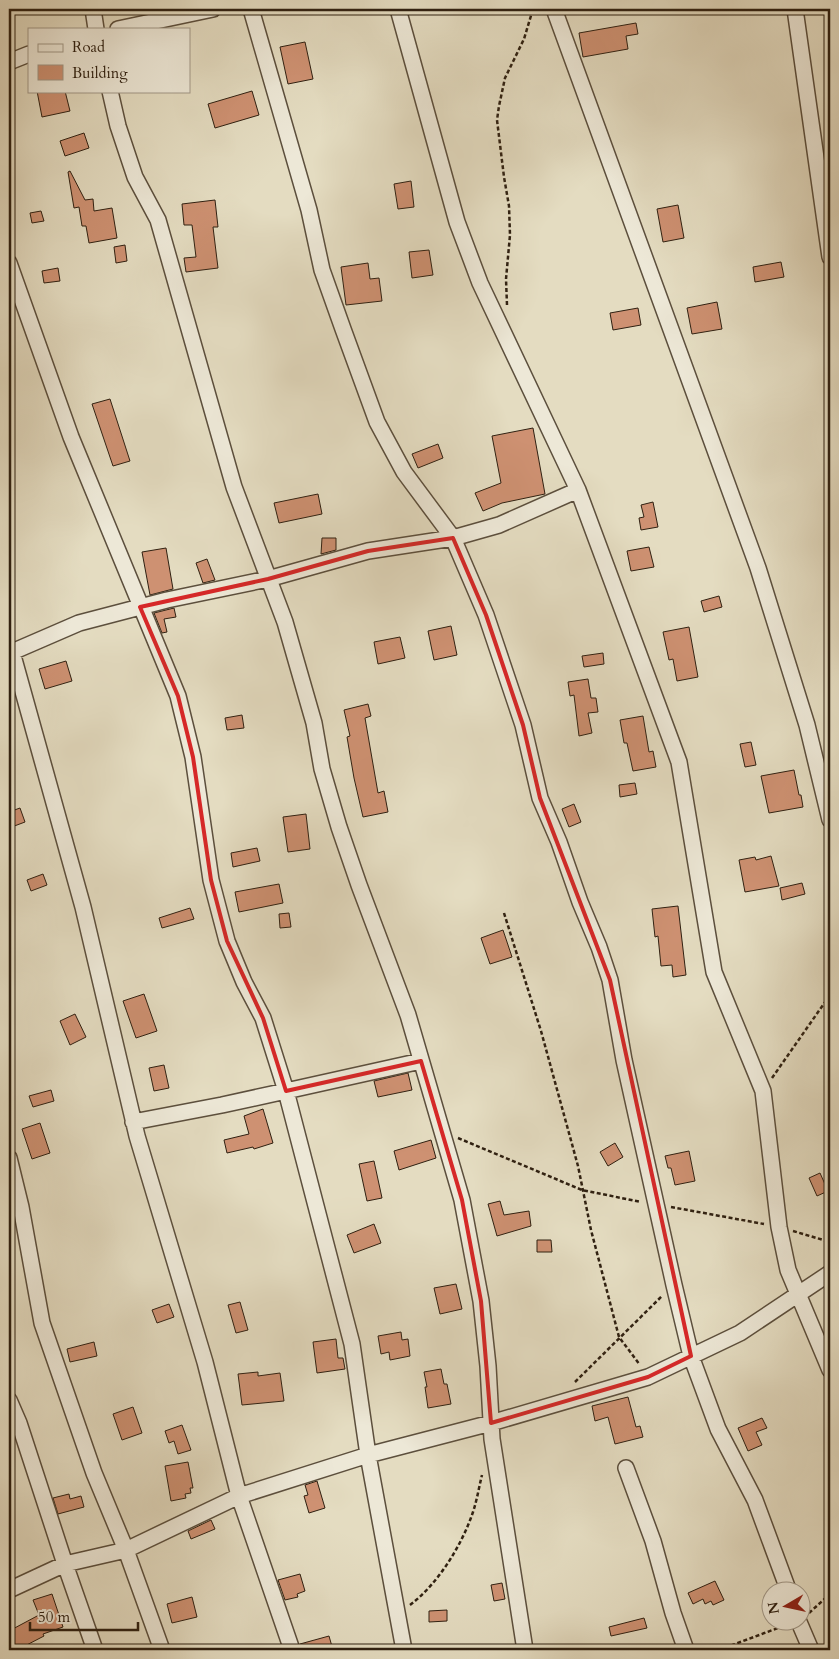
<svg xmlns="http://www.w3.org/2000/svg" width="839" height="1659" viewBox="0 0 839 1659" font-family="Cardo,serif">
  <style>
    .building { fill: #ce9172; stroke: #2f2011 }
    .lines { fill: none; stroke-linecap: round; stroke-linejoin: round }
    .minor-casing { stroke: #5c4f3d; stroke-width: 18 }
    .path { stroke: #2f2011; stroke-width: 2.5; stroke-dasharray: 4 2.5; stroke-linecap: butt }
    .minor { stroke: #ede8d7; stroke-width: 15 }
    .marked { fill: none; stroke: #d62828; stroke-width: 4; stroke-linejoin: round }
  </style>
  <rect width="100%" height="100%" fill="#e4dcc1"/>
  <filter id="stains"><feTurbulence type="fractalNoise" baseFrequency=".004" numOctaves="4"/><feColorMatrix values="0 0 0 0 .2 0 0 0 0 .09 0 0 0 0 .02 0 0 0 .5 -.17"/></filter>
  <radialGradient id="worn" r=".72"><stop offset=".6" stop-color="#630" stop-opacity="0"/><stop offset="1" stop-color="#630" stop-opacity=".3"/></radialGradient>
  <path class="building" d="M636 23 638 34 626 36 628 49 583 57 579 33Z
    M305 42 313 79 288 84 280 47Z
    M37 91H65L70 111 42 117Z
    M252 91 259 115 215 128 208 104Z
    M84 133 89 148 65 156 60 141Z
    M70 171 85 200 93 199 94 211 112 208 117 238 89 243 86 226H82L79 207 74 208 68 172Z
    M411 181 414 207 398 209 394 184Z
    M215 200 218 227H213L218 268 186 272 184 258 196 257 192 225H184L182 204Z
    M678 205 684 238 663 242 657 209Z
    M41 211 44 221 32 223 30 213Z
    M125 245 127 261 116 263 114 247Z
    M429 250 433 275 412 278 409 252Z
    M781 262 784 277 755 282 753 267Z
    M368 263 370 279 379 278 382 301 346 305 341 267Z
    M58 268 60 281 44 283 42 271Z
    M717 302 722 329 692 334 687 308Z
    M638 308 641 325 613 330 610 313Z
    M110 399 130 461 113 466 92 404Z
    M533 428 545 494 502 503 483 511 475 493 501 483 492 436Z
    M438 444 443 458 418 468 412 454Z
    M318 494 322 514 279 523 274 503Z
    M653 502 658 527 641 530 639 518 644 517 641 505Z
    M322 538H336V550L321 554Z
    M649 547 654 567 631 571 627 551Z
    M166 548 173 589 150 595 142 552Z
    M207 559 215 580 203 583 196 563Z
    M719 596 722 607 704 612 701 601Z
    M174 608 176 617 164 619 167 632 162 633 154 613Z
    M451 626 457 655 434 660 428 631Z
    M689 627 698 677 677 681 673 659 669 660 663 632Z
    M400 637 405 658 378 664 374 642Z
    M603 653 604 664 584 667 582 656Z
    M66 661 72 681 45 689 39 669Z
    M588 679 591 698H596L598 712 588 713 592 733 579 736 574 695 570 696 568 682Z
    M368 704 371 716 365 718 378 793 384 791 388 812 363 817 354 778 347 737 350 736 344 710Z
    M242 715 244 728 227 730 225 718Z
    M643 716 649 752 653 751 656 767 633 771 627 743H624L620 720Z
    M751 742 756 765 745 767 740 744Z
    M794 770 799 795H801L803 807 769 813 761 776Z
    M635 783 637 794 620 797 619 785Z
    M574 804 581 822 569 827 562 809Z
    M20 808 25 822 9 828V812Z
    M306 814 310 849 288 852 283 817Z
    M257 848 260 861 233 867 231 853Z
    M771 856 779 886 745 892 739 860 755 857 756 860Z
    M43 874 47 885 31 891 27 880Z
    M802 883 805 894 782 900 780 888Z
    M279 884 283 903 239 912 235 892Z
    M678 906 686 975 673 977 672 965 661 966 658 936 655 937 652 909Z
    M190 908 194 919 162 928 159 918Z
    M289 913 291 927 280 928 279 914Z
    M503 930 512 957 490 964 481 938Z
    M144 994 157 1031 136 1038 123 1001Z
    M75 1014 86 1037 70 1045 60 1021Z
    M164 1065 169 1088 154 1091 149 1068Z
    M408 1073 412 1090 378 1097 374 1081Z
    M51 1090 54 1101 33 1107 29 1096Z
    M263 1109 273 1143 254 1149 253 1147 227 1153 224 1140 249 1134 244 1116Z
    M40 1123 50 1153 32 1159 22 1129Z
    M431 1140 436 1158 399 1170 394 1151Z
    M615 1143 623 1157 608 1166 600 1152Z
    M689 1151 695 1181 675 1185 671 1168H668L665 1156Z
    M374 1161 382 1198 367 1201 359 1164Z
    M820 1173 828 1191 817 1196 809 1178Z
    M500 1201 504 1215 529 1211 531 1226 497 1236 488 1204Z
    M374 1224 381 1243 354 1253 347 1235Z
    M537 1240H551L552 1252H537Z
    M456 1284 462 1309 440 1314 434 1288Z
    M240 1302 248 1330 236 1333 228 1305Z
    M169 1304 174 1317 157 1323 152 1310Z
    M401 1332 402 1340 408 1339 410 1356 390 1360 389 1352 381 1354 378 1336Z
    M336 1339 338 1358H343L345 1369 317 1373 313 1342Z
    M94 1342 97 1356 70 1362 67 1349Z
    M441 1369 444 1384H447L451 1404 428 1408 425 1387H427L424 1372Z
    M258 1372V1376L280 1373 284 1401 242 1405 238 1374Z
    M628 1397 636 1427 640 1426 643 1437 615 1444 608 1417 595 1421 592 1406Z
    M133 1407 142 1433 122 1440 113 1414Z
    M762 1418 767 1428 756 1432 762 1445 748 1451 738 1428Z
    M182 1425 191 1450 178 1454 174 1441 169 1443 165 1431Z
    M188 1462 193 1488H190L191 1493 185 1494 186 1498 171 1501 165 1466Z
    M317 1481 325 1508 309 1513 304 1496 308 1495 305 1485Z
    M69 1494 70 1499 81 1496 84 1507 58 1514 53 1498Z
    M211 1520 215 1529 191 1539 188 1531Z
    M300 1574 305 1591 297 1594 298 1597 285 1600 278 1580Z
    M715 1581 724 1600 713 1605 711 1601 705 1604 703 1599 693 1604 688 1593Z
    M502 1583 505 1599 494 1601 491 1585Z
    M52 1594 63 1627 43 1634 44 1636 17 1650H9V1631L39 1615 33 1600Z
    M192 1597 197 1617 172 1623 167 1604Z
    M447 1610V1621L429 1622V1611Z
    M644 1618 647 1628 611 1636 609 1627Z
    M329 1636 333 1650H301L300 1644Z"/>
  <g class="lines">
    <g class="minor-casing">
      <path id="minor" d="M93 9 96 29
        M251 9 309 210 322 270 343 329 377 422 404 472 453 538 486 615 523 725 540 798 559 842 580 902 599 947 610 980 624 1060 674 1285 691 1356 718 1429 755 1500 789 1592
        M398 9 457 222 480 283 578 490
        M554 9 758 568 807 725 830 820
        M795 9 830 257
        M118 29 213 9
        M9 62 29 54
        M110 91 118 126 135 177 158 220 234 487 285 622 314 723 322 769 339 827 359 885 408 1015 462 1200 481 1301 488 1366 492 1439 525 1650
        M9 263 71 437 178 696 193 757 211 880 227 941 244 982 263 1018 286 1091 421 1061
        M12 652 79 623 167 600 268 579 368 551 453 538 499 525 578 490 679 762 714 972 763 1091 779 1227 788 1270 830 1370
        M9 653 12 652 83 907 137 1136 205 1362 239 1496 368 1455 404 1650
        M133 1122 222 1105 286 1091 352 1344 368 1455 491 1423 648 1377 740 1333 830 1273
        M9 1158 21 1207 42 1323 94 1473 126 1550 65 1564 9 1590
        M9 1400 19 1423 65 1564 95 1650
        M626 1468 653 1541 673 1613 686 1650
        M799 1622 811 1650
        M162 1650 126 1550 239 1496 292 1650"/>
    </g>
    <path class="path" d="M507 305 506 279 510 235 509 206 504 177 497 120 499 106 505 78 524 39 533 9
      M504 913 541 1031 578 1166 591 1230 619 1337 640 1365
      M772 1078 830 995
      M458 1138 582 1190 641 1202
      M671 1207 764 1224
      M793 1231 830 1242
      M575 1382 662 1296
      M410 1605C438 1584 462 1545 473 1512 477 1500 479 1487 482 1475
      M809 1613 830 1594
      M719 1650 786 1625"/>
    <use href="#minor" class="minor"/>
  </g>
  <path class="marked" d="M453 538 486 615 523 725 540 798 610 980 691 1356 648 1377 491 1423 481 1301 462 1200 421 1061 286 1091 263 1018 227 941 211 880 193 757 178 696 140 607 268 579 368 551Z"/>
  <rect width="839" height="1659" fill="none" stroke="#e4dcc1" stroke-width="30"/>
  <rect x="10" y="10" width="819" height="1639" fill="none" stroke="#2f2011" stroke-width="2.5"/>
  <rect x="15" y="15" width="809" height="1629" fill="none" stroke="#2f2011"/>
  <rect x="28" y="28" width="162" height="65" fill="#ede8d7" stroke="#a19888"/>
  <rect x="38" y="44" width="25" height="8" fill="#ede8d7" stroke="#a19888"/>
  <text x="72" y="52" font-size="15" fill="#2f2011">Road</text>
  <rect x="38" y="65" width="25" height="15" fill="#ce9172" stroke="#a19888"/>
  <text x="72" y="78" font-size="15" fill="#2f2011">Building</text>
  <g transform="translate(786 1606) rotate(261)"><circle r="24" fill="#ede8d7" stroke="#a19888"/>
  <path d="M0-4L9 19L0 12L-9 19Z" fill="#8f2418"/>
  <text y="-8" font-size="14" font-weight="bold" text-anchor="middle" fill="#2f2011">N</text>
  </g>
  <path d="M30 1622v8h108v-8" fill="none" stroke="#2f2011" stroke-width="2.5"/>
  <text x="38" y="1622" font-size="15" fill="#2f2011" stroke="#ede8d7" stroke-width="4" paint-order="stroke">50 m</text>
  <rect width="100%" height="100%" filter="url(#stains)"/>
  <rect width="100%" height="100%" fill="url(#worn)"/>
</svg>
